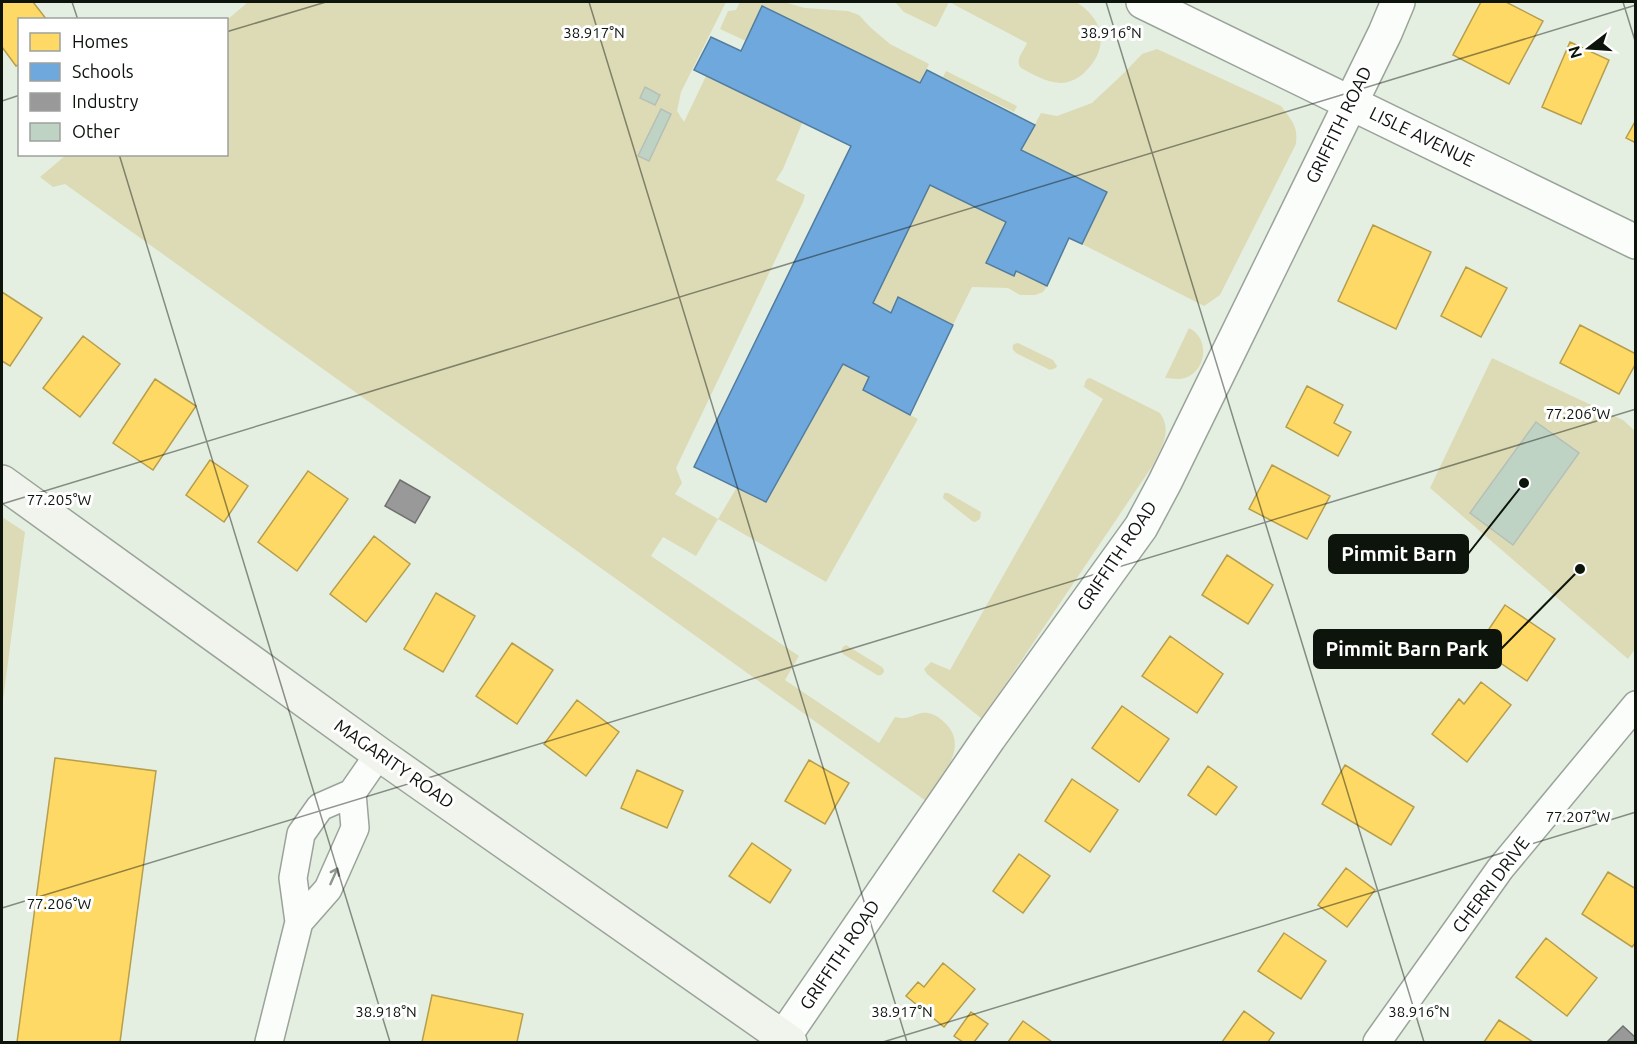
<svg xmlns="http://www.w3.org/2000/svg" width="1637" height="1044" viewBox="0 0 1637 1044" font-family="Ubuntu,sans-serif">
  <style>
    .green { fill: #dcdbb5 }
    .homes { fill: #ffd966; stroke: #b69e4b; stroke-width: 1.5 }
    .schools { fill: #6fa8dc; stroke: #527c9e; stroke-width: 1.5 }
    .industry { fill: #999; stroke: #6f716f; stroke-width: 1.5 }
    .building { fill: #bfd3c5; stroke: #b5bfb7; stroke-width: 1.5 }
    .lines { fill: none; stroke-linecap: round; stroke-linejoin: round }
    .minor-casing { stroke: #9aa399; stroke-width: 30 }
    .tertiary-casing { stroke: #9aa399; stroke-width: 36 }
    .secondary-casing { stroke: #9aa399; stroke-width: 36 }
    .minor { stroke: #fbfdfb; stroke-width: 27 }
    .tertiary { stroke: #fbfdfb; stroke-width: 33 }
    .secondary { stroke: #f1f3ed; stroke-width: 33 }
    .oneway { stroke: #90948f }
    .ticks { fill: none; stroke: #0d140c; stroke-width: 1.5; stroke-opacity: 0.45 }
    .labels { text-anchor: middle; stroke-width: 6; stroke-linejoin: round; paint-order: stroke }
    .street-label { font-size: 18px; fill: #0d140c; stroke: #fff }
    .ticks-label { font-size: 15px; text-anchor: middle; fill: #0d140c; stroke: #fff; stroke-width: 6; stroke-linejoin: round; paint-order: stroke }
    .leader { fill: none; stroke: #0d140c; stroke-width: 2 }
    .callout-dot { fill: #0d140c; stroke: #fff; stroke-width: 2 }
    .callout { fill: #0d140c; stroke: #0d140c; stroke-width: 2 }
    .callout-label { font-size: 20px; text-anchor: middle; font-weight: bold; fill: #fff }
  </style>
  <rect width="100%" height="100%" fill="#e4efe2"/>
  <path class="green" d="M248 2H726L681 92 677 111 684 122 706 76 803 121 783 169 776 180 805 195 803 202 676 468 682 483 675 494 718 519 696 556 663 537 651 556 799 656 785 680 879 743 895 717C898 717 901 719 905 718 915 717 919 710 932 714 938 716 943 721 947 725 969 749 939 780 926 801L65 184 53 187 40 177 66 155 226 154 227 20Z
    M740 2H784L805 8 848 11 859 15 870 27 890 44 929 64 920 83 763 6 746 41 720 29 728 11 736 10Z
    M895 2H1076C1104 19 1110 48 1085 72 1079 78 1070 83 1060 83 1046 82 1034 75 1021 68 1014 60 1024 51 1027 43L949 2 937 26 935 27 904 12Z
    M1157 49 1281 106C1292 121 1298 126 1296 144L1220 295 1204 306 1082 244 1107 192 1021 150 1041 113 1057 116 1092 103 1125 72 1142 54Z
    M946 71 1017 106 1014 112 943 77Z
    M930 185 1006 222 986 263 1013 276 1016 271 1047 286 1043 292 1035 295H1020L1008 288 972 287 953 325 898 298 891 313 873 303Z
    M1189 328C1210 338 1207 371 1185 378 1178 380 1172 378 1165 378Z
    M1018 343 1053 360 1057 366 1056 368 1050 370 1016 353C1013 350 1011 348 1014 344Z
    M1492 358 1623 420 1635 431V649L1628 659 1430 488Z
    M843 364 869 377 863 390 918 419 826 582 718 519 737 487 767 502Z
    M1090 378 1160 413C1173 432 1161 447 1153 465L982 719 927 674 924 669 931 662 950 670 1103 399 1084 387 1085 382 1087 379Z
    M944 493H948L981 512 980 519 975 522 972 521 943 498Z
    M2 517 25 532 2 708Z
    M846 645 882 667 884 670C884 674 881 676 877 675L843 654 841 651 843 647Z"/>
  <path class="homes" d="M2 2H33L47 20H20V64L16 66 2 47Z
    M1481 2H1506L1543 21 1509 84 1453 55Z
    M1570 42 1609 60 1581 124 1542 107Z
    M1636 120V143L1626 138Z
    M1373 225 1431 252 1396 329 1338 301Z
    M1466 267 1507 288 1481 337 1441 316Z
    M2 292 42 318 10 366 2 361Z
    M1580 325 1636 354V363L1619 394 1560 363Z
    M83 336 120 364 80 417 43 388Z
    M155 379 196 406 153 470 113 443Z
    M1307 386 1343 405 1334 423 1351 432 1338 456 1286 427Z
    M210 460 248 486 224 522 186 495Z
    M1272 465 1330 496 1307 539 1249 509Z
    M308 471 348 499 297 571 258 542Z
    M374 536 410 564 366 622 330 594Z
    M1227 555 1273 585 1248 624 1202 595Z
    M436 593 475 616 443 672 404 649Z
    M1505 605 1555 639 1527 681 1477 647Z
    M1170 636 1223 674 1197 713 1142 676Z
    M512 643 553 670 517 724 476 696Z
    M1481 682 1511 705 1467 762 1432 734 1459 699 1464 704Z
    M577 700 619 732 586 776 544 744Z
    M1122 706 1169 739 1139 782 1092 748Z
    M55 758 156 771 120 1042H17Z
    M809 760 849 783 825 824 785 801Z
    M1345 765 1414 807 1391 845 1322 804Z
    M1208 766 1237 787 1216 815 1188 795Z
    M637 770 683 791 667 828 621 808Z
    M1072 779 1118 810 1090 852 1045 821Z
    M752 843 791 870 770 903 729 876Z
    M1019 854 1050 876 1023 913 993 891Z
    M1346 868 1375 890 1347 927 1318 905Z
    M1608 872 1636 889V942L1632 947 1582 914Z
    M1284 933 1326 961 1301 999 1258 971Z
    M1546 938 1597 978 1567 1016 1516 977Z
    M943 963 975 989 944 1027 906 996 918 982 924 987Z
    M432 995 523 1014 517 1042H422Z
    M1244 1011 1274 1033 1268 1042H1222Z
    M971 1012 988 1024 974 1042H963L954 1036Z
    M1499 1020 1533 1042H1484Z
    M1023 1021 1052 1042H1008Z"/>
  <path class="schools" d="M762 6 920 83 927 70 1035 125 1021 150 1107 192 1082 244 1069 238 1047 286 1016 271 1014 276 986 263 1006 222 930 185 873 303 891 313 898 297 953 325 910 415 863 390 869 377 843 364 766 502 694 467 851 146 694 70 711 37 741 51Z"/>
  <path class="industry" d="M400 480 430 497 415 523 385 506Z
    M1623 1026 1636 1038V1042H1607Z"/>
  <path class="building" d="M645 87 660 95 655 105 640 98Z
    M661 109 671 114 649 161 638 156Z
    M1536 422 1579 453 1513 545 1470 513Z"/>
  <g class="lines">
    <g class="minor-casing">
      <path id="minor" d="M299 922 328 889 355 828 352 793
        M269 1042 299 922 293 878 301 834 320 807 352 793 379 754
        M1377 1042 1500 869 1636 705"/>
    </g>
    <g class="tertiary-casing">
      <path id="tertiary" d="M1143 2 1636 242
        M783 1038 989 738 1141 527 1165 482 1385 33 1398 2"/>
    </g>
    <g class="secondary-casing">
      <path id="secondary" d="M2 482 379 754 790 1042"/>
    </g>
    <use href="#minor" class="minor"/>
    <use href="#tertiary" class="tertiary"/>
    <use href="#secondary" class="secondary"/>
  </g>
  <defs><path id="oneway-shaft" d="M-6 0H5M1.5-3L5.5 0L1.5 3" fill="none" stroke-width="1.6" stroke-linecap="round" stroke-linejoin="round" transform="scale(1.5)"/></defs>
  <use class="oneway" href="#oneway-shaft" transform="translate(334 876) rotate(-66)"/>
  <path class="ticks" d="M72 2 78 20M589 2 907 1042M1106 2 1424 1042M1623 2 1636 44M226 32 326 2M2 101 20 95M119 154 390 1042M2 504 1636 5M2 908 1636 409M883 1042 1636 812"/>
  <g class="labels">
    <g class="street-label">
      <text transform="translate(1339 125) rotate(-64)" y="6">GRIFFITH ROAD</text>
      <text transform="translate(1422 137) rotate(26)" y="6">LISLE AVENUE</text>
      <text transform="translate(1117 556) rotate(-56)" y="6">GRIFFITH ROAD</text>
      <text transform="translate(394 764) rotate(35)" y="6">MAGARITY ROAD</text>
      <text transform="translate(1491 885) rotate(-53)" y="6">CHERRI DRIVE</text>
      <text transform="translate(840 955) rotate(-56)" y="6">GRIFFITH ROAD</text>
    </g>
  </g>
  <g class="ticks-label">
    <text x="594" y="38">38.917°N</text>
    <text x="1111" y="38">38.916°N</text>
    <text x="1578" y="419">77.206°W</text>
    <text x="59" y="505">77.205°W</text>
    <text x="1578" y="822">77.207°W</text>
    <text x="59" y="909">77.206°W</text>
    <text x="386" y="1017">38.918°N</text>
    <text x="902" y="1017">38.917°N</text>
    <text x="1419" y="1017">38.916°N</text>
  </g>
  <path class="leader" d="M1524 483L1468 554M1580 569L1501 649"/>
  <g class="callout-dot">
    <circle cx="1524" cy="483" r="6"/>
    <circle cx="1580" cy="569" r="6"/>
  </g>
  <g class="callout">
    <rect x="1329" y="535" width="139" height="38" rx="6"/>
    <rect x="1314" y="630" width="187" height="38" rx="6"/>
  </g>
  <g class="callout-label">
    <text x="1399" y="561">Pimmit Barn</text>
    <text x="1407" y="656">Pimmit Barn Park</text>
  </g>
  <rect width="1637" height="1044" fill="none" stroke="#0d140c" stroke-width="6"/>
  <rect x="18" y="18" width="210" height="138" fill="#ffffff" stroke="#9ea19e" stroke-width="1.5"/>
  <rect x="30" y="33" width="30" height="18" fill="#ffd966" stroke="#9ea19e" stroke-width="1.5"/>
  <text x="72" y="48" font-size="18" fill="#0d140c">Homes</text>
  <rect x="30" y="63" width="30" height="18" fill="#6fa8dc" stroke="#9ea19e" stroke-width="1.5"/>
  <text x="72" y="78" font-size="18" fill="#0d140c">Schools</text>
  <rect x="30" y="93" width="30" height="18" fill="#999999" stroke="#9ea19e" stroke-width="1.5"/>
  <text x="72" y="108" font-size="18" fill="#0d140c">Industry</text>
  <rect x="30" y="123" width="30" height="18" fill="#bfd3c5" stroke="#9ea19e" stroke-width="1.5"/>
  <text x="72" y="138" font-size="18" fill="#0d140c">Other</text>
  <g transform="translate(1589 48) rotate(253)" stroke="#ffffff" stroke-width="4.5" paint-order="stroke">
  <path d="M0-4.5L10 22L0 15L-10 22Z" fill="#0d140c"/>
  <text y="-9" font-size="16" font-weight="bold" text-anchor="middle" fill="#0d140c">N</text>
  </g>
</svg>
